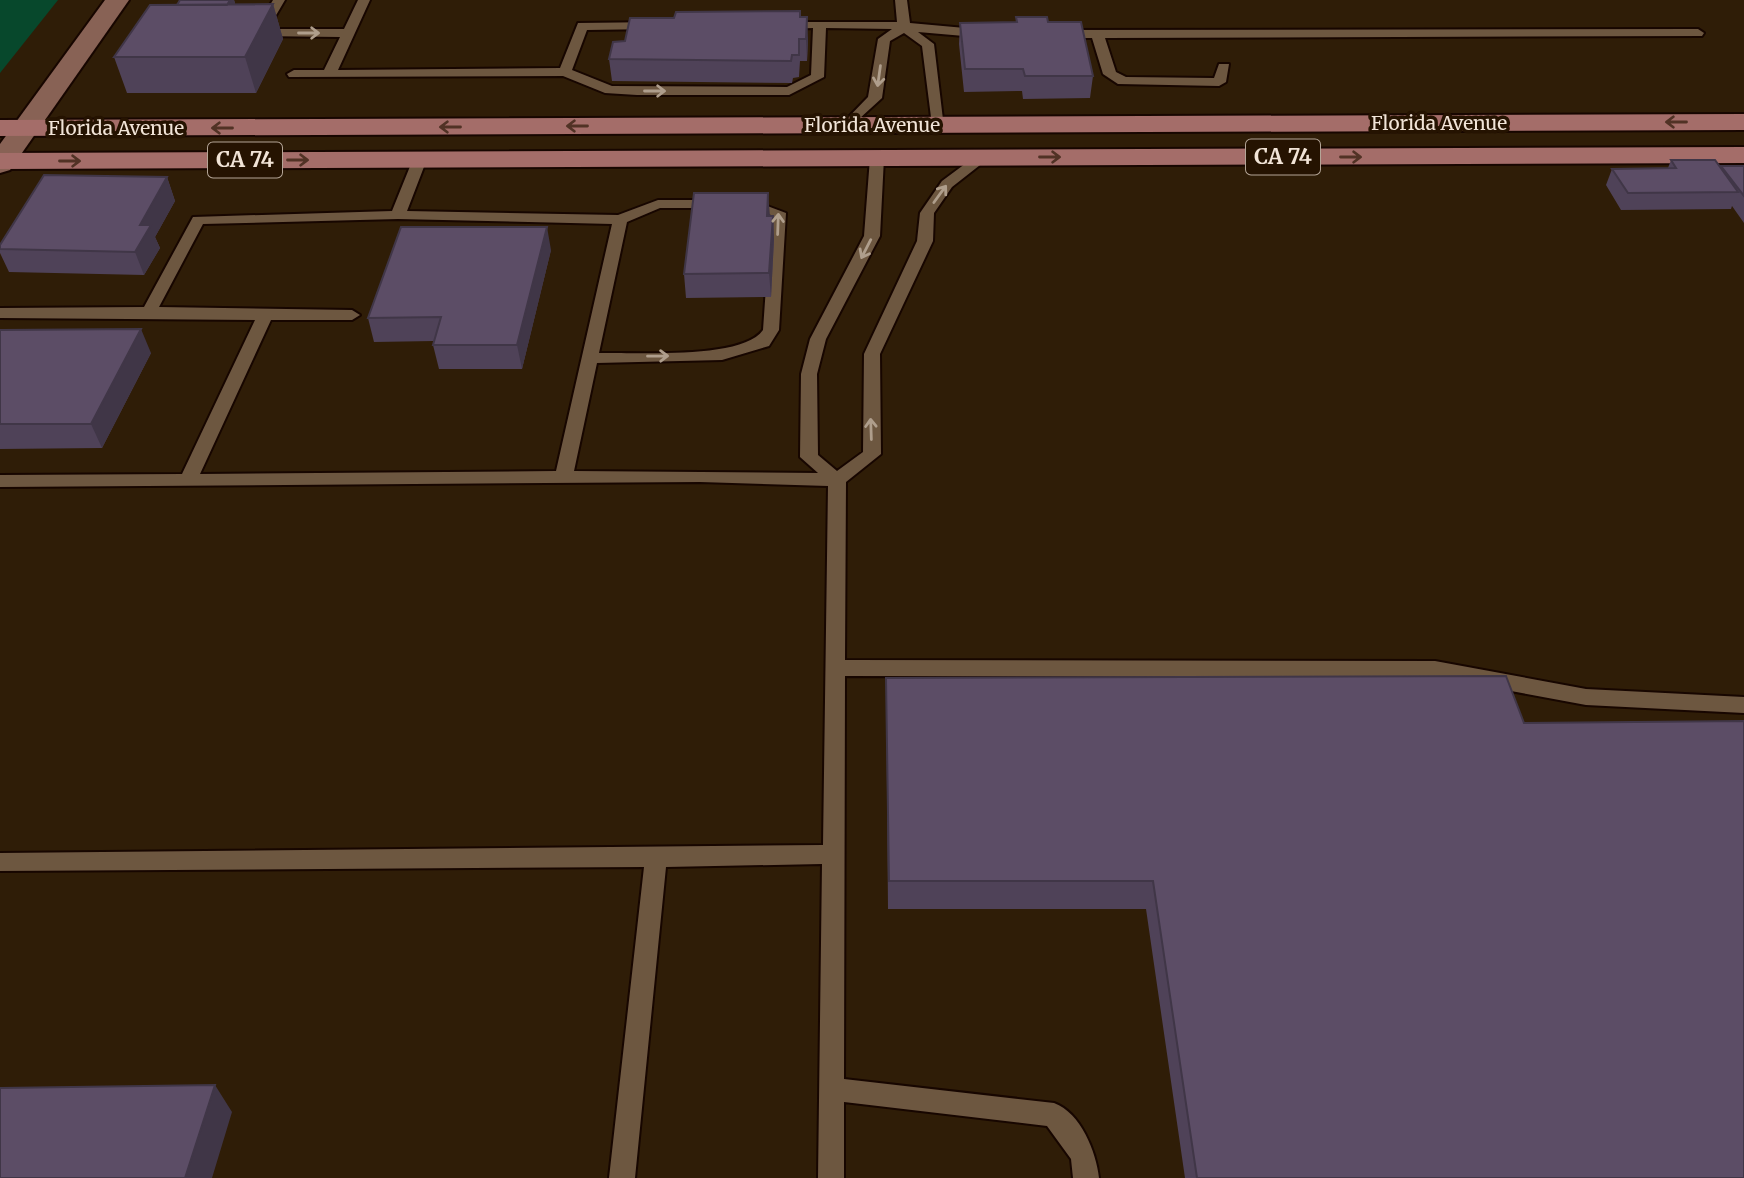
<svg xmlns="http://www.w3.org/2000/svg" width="1744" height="1178" viewBox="0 0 1744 1178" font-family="Merriweather,serif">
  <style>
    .green { fill: #07482c }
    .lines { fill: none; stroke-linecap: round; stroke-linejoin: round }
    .lane-casing { stroke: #170600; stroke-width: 4 }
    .secondary-casing { stroke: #170600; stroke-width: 4 }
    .primary-casing { stroke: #170600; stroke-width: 4 }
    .lane { fill: #6d5740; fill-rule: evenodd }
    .secondary { fill: #886255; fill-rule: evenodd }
    .primary { fill: #a46d69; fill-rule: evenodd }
    .wall { fill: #4f4258 }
    .shaded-wall { fill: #403647 }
    .building { fill: #5c4d66; stroke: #403647; stroke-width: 2 }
    .oneway { stroke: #af9e8c }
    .oneway2 { stroke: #513225 }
    .labels { text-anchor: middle; stroke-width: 7; stroke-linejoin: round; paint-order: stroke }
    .far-street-label { font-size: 19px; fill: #f1e4d7; stroke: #251301 }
    .shield { fill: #251301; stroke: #b4a597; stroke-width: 2 }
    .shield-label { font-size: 21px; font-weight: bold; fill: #f1e4d7 }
  </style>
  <rect width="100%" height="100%" fill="#2f1d07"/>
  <path class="green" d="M0 0H58L0 73Z"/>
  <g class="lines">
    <g class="lane-casing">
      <path id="lane" d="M273 0H285L268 29H344L358 0H370L338 70 560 68 578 23 659 22V28L655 29 587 30 572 70 612 86 787 87 811 75 813 28 783 29 779 28V22H897L895 0H907L910 23 987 30 993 34 987 38 918 32 934 44 944 128 932 125 922 46 904 33 890 41 882 98 848 129 841 125 868 97 878 39 892 29 826 28 824 77 789 95H637L605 93 563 76 289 77 287 74 294 70H324L340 37 255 36 253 33Z
        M1698 29 1704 33 1702 36 1105 38 1116 72 1126 77 1214 78 1219 64H1229L1226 82 1219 86 1118 84 1103 74 1092 38H1059L1053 34 1059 30Z
        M877 154 884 158 880 236 826 339 817 374 818 455 837 471 863 452 864 354 917 241 920 213 942 181 977 155H987L989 158 952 187 934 213 933 241 880 354 881 454 846 482 845 660 1435 661 1586 689 1744 697V713L1586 705 1435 677 845 676 844 1079 1054 1103C1081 1113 1096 1152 1099 1178H1073L1071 1159 1047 1126 844 1102V1178H818L822 864 666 867 635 1178H609L644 867 0 871V853L823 845 828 486 700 482 0 487V475L182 474 255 320 0 318V308L144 307 193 217 392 211 413 159 420 155 427 159 407 211 618 215 658 200H751L786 213 779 330 769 346 722 360 597 363 574 471 818 473 800 457 801 374 810 339 864 236 870 158ZM660 208H750L771 215 763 330C742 360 635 352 599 353L627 222ZM398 219 612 224 556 471 200 474 271 320H352L360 315 352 310 159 307 203 224Z"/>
    </g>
    <g class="secondary-casing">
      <path id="secondary" d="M105 0H129L10 170 0 173V144Z"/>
    </g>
    <g class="primary-casing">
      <path id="primary" d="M1744 114V130L0 136V120Z
        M1744 147V163L0 169V153Z"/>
    </g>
    <use href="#lane" class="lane"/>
    <use href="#secondary" class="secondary"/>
    <use href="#primary" class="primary"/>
  </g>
  <path class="wall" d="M180 0H234L235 3 234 5 273 4 283 39 256 93H127L114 57 177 5Z
    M801 17 808 39 807 61H800L799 77 793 78 792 83 612 81 609 59 625 41Z
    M1016 17 1048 22 1093 76 1090 98 1023 99 1022 91 964 92 959 44 960 23 1016 22Z
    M1671 160 1720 168 1721 166H1744V223L1732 206 1731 209 1621 210 1606 185 1612 169 1668 168Z
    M167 177 175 201 155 237 160 248 144 275 9 272 0 253V245Z
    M770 216H773L774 239 771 297 686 298 684 274Z
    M551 250 522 369H439L433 345 434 341 374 342 368 318Z
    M0 330 151 353 102 448 0 449Z
    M886 678 1524 723 1744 1178H1185L1146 909H888Z"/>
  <path class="shaded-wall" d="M230 0H234L235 3 225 19 223 11Z
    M273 4 283 39 256 93 245 57Z
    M807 17 808 39 807 61 806 39Z
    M167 177 175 201 155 237 160 248 144 275 135 252 140 225Z
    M768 193 770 216H767Z
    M773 216 774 239 771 297 769 273Z
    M547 227 551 250 522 369 517 345Z
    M141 329 151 353 102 448 91 424Z
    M215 1085 232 1112 212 1178H185Z"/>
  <path class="building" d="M180 0H230L227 5H177Z
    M273 4 245 57H114L150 5Z
    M800 11V17H807L806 39H799V55H792L791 61 609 59 613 42 625 41 630 18H674L676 12Z
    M1016 17H1047L1048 22H1081L1093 76H1025L1023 69H965L960 23 1017 22Z
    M1671 160H1715L1738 192 1628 193 1612 169 1676 168Z
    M1721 166H1744V196Z
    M44 175 167 177 140 225H151L135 252 0 249V245Z
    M694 193H768L767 216H773L769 273 684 274Z
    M401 227H547L517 345H433L441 317 368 318Z
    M141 329 91 424H0V330Z
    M1506 676 1524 723 1744 721V1178H1197L1153 881H889L886 678Z
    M215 1085 185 1178H0V1088Z"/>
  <defs><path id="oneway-shaft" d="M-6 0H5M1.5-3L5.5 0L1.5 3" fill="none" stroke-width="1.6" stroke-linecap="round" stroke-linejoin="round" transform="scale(1.75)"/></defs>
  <g class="oneway">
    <use href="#oneway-shaft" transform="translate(309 33)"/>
    <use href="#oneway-shaft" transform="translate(879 76) rotate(98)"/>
    <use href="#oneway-shaft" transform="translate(655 91)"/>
    <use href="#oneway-shaft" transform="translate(940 194) rotate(-54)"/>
    <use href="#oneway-shaft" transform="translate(778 224) rotate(-88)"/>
    <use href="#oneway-shaft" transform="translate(866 249) rotate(117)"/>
    <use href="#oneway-shaft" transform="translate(658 356) rotate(-1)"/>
    <use href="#oneway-shaft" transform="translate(871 429) rotate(-92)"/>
  </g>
  <g class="oneway2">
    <use href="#oneway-shaft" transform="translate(1676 122) rotate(180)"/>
    <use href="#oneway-shaft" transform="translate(577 126) rotate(180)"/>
    <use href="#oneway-shaft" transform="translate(450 127) rotate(180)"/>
    <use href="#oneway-shaft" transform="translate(222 128) rotate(180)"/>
    <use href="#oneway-shaft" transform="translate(1050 157)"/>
    <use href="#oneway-shaft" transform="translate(1351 157)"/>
    <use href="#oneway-shaft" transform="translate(298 160)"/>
    <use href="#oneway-shaft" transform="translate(70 161)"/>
  </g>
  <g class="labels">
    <g class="far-street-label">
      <text x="1439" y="130">Florida Avenue</text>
      <text x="872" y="132">Florida Avenue</text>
      <text x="116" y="135">Florida Avenue</text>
    </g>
    <g class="shield">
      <rect x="1246" y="139.5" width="74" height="35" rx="5"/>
      <rect x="208" y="142.5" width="74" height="35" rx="5"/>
    </g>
    <g class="shield-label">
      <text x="1283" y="164">CA 74</text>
      <text x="245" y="167">CA 74</text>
    </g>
  </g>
</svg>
